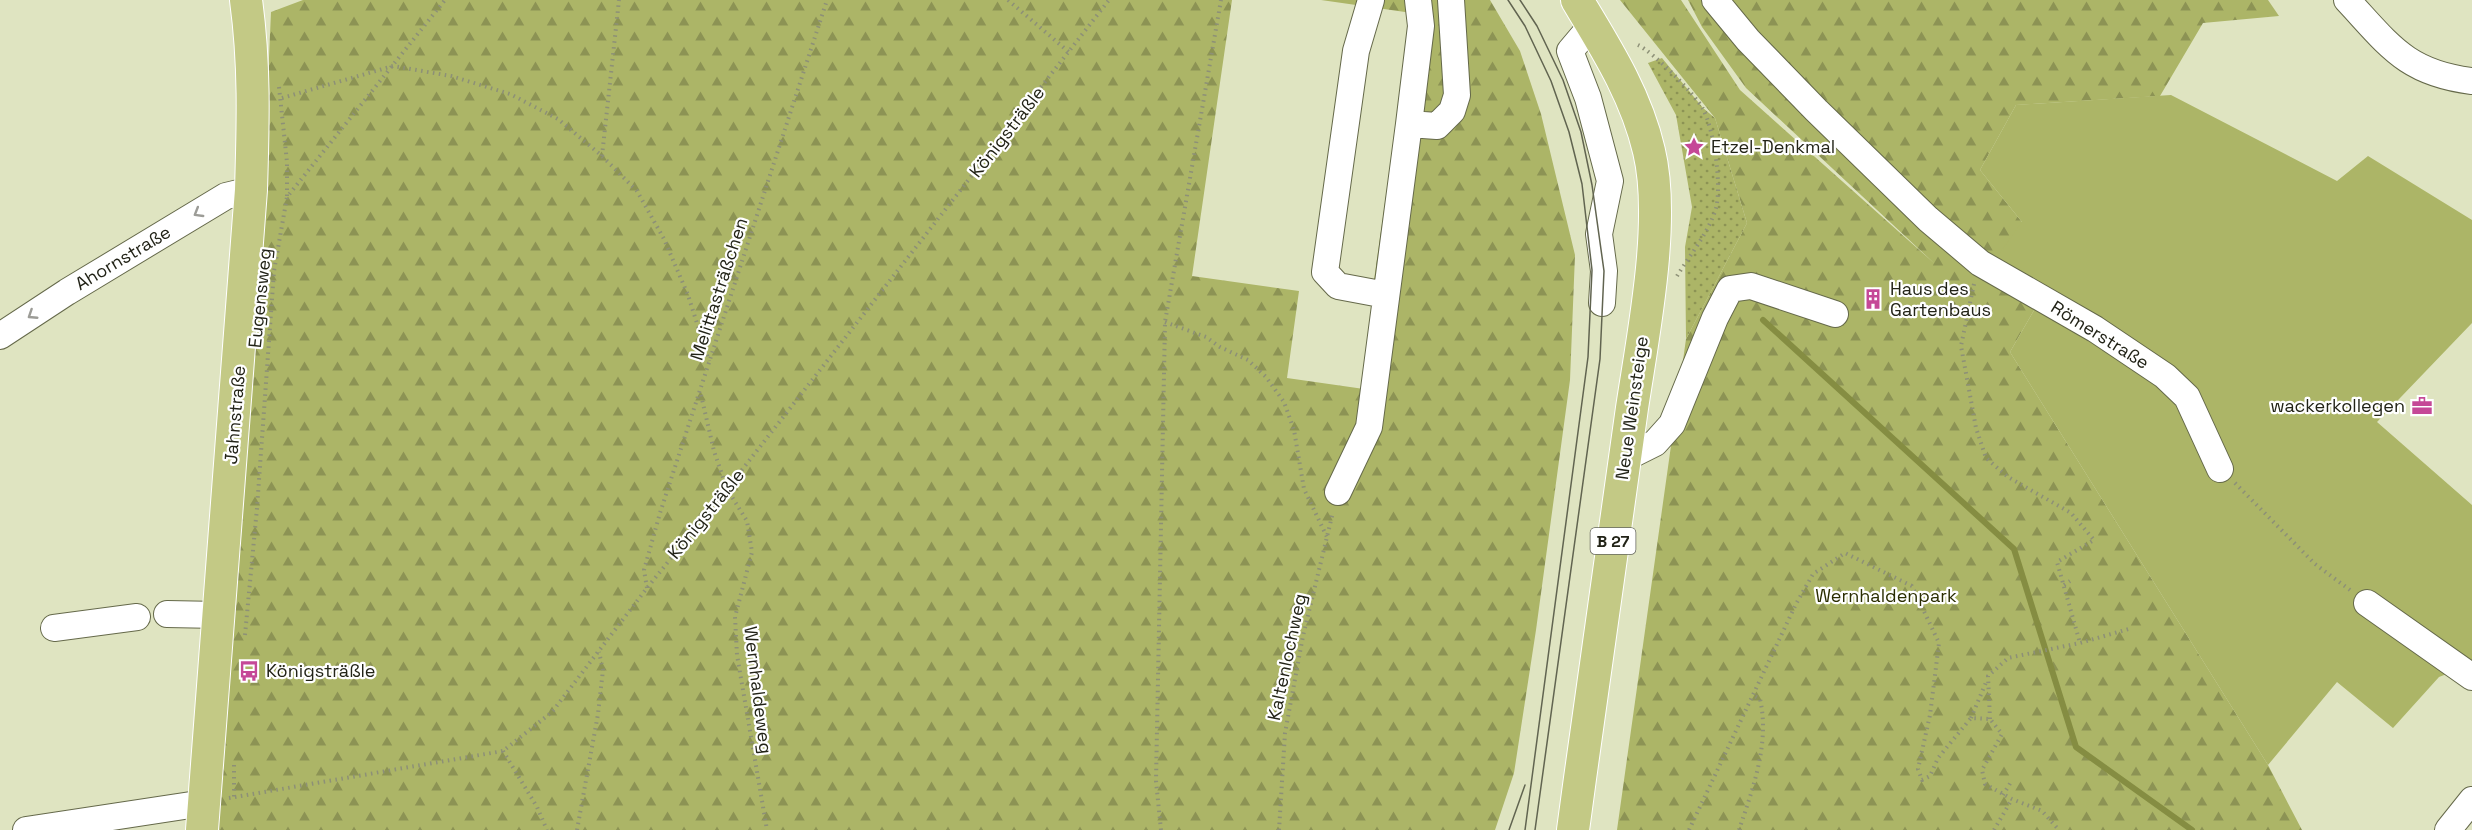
<svg xmlns="http://www.w3.org/2000/svg" width="2472" height="830" viewBox="0 0 2472 830" font-family="'Space Grotesk',sans-serif">
  <style>
    .forest { fill: url(#forest-firs) }
    .park { fill: url(#park-dots) }
    .garden { fill: #acb567 }
    .lines { fill: none; stroke-linecap: round; stroke-linejoin: round }
    .stream { stroke: #858d42; stroke-width: 6 }
    .minor-casing { stroke: #65694a; stroke-width: 28 }
    .major-casing { stroke: #fff; stroke-width: 34 }
    .path { stroke: #8d9077; stroke-width: 4; stroke-dasharray: 1.5 4.5; stroke-linecap: butt }
    .minor { stroke: #fff; stroke-width: 26 }
    .major { stroke: #c3c985; stroke-width: 32 }
    .tram { stroke: #616450; stroke-width: 1.5 }
    .oneway { stroke: #9c9c97 }
    .labels { text-anchor: middle; stroke-width: 4.5; stroke-linejoin: round; paint-order: stroke }
    .shield { fill: #fff; stroke: #64655d; stroke-width: 1.5 }
    .shield-label { font-size: 16px; font-weight: bold; fill: #222317 }
    .street-label { font-size: 18px; fill: #222317; stroke: #fff }
    .poi-label { font-size: 18px; fill: #222317; stroke: #fff; text-anchor: start }
    .park-label { font-size: 18px; fill: #2a2d01; stroke: #fff }
  </style>
  <defs>
    <pattern id="forest-firs" width="22" height="20" patternUnits="userSpaceOnUse" patternTransform="scale(1.5)"><rect width="22" height="20" fill="#acb567"/><path d="M5 1l3.5 6h-7zM16 11l3.5 6h-7z" fill="#8c9354"/></pattern>
    <pattern id="park-dots" width="8" height="8" patternUnits="userSpaceOnUse" patternTransform="scale(1.5)"><rect width="8" height="8" fill="#acb567"/><path d="M2 2h.1M6 6h.1" fill="none" stroke="#8c9354" stroke-width="1.8" stroke-linecap="round"/></pattern>
  </defs>
  <rect width="100%" height="100%" fill="#dfe4c1"/>
  <path class="forest" d="M303 0H1232L1192 276 1299 291 1287 378 1364 389 1378 302 1371 301 1412 13 1321 0H1490L1520 51 1541 114 1575 255 1570 380 1536 630 1514 773 1495 830H213L262 216 271 12Z
    M1620 0H1681L1740 90 1935 264 1746 88 1702 27 1688 0H2268L2279 16 2203 23 2160 96 2016 105 1980 170 2022 222 2044 293 2010 352 2268 765 2302 830H1617L1686 339 1747 223 1715 118Z"/>
  <path class="park" d="M1662 58 1703 108 1715 118 1747 223 1686 339 1685 247 1692 207 1676 115 1648 63Z"/>
  <path class="garden" d="M2171 95 2337 181 2368 156 2472 220V323L2377 422 2472 505V664L2439 677 2393 728 2337 682 2268 765 2010 352 2044 293 1994 261 2022 222 1980 170 2016 105Z"/>
  <g class="lines">
    <path class="stream" d="M1763 320 2014 549 2076 747 2192 830"/>
    <g class="minor-casing">
      <path id="minor" d="M1371 0 1356 51 1325 272 1338 286 1386 295
        M1715 0 1748 40 1816 110 1928 219 1980 263 2095 329 2165 376 2187 397 2220 469
        M2347 0C2389 45 2406 73 2472 81
        M1592 25 1570 51 1588 98 1610 181 1599 234 1604 271 1602 303
        M1409 124 1421 26 1418 0
        M0 336 67 292 226 196 251 190
        M1625 458 1655 443 1672 424 1715 318 1730 289 1751 286 1835 314
        M1338 492 1369 427 1409 124 1437 126 1452 111 1457 95 1451 0
        M2367 603 2472 677
        M167 614 219 615
        M54 628 137 617
        M26 830 204 803
        M2448 830 2472 800"/>
    </g>
    <g class="major-casing">
      <path id="major" d="M202 830 251 190C253 124 255 66 246 0
        M1573 830C1592 689 1612 548 1632 408 1643 335 1666 221 1649 151 1636 95 1606 48 1577 0"/>
    </g>
    <path class="path" d="M1008 0 1070 53
      M1638 45C1653 52 1695 94 1703 109 1714 130 1722 185 1716 208 1709 232 1690 255 1677 276
      M279 87 287 162V196
      M282 98 393 66 451 76 510 94 558 119 602 156 637 191 664 239 688 295 709 361
      M602 156 619 0
      M1974 284 1961 346 1976 428 1986 458 2008 477 2071 513 2094 540 2057 562 2080 643
      M1165 322 1206 337 1220 347 1248 360 1266 377 1284 402 1294 430 1304 489 1327 537
      M701 395 714 451 727 489 747 521 752 552 735 617 737 655 767 830
      M2235 483 2315 564 2350 590
      M2064 585 2070 581
      M647 588 644 570 660 513 827 0
      M245 635 257 508 274 271 287 197 445 0
      M1971 718 1987 680
      M1990 719 1988 676 2008 658 2080 643 2132 628
      M503 751 537 807 547 830
      M234 765V797
      M2003 795 2011 782
      M229 798 503 751 552 712 647 588 727 489 1109 0
      M577 830 598 714 603 670 599 652
      M1161 830 1156 781 1165 322 1221 0
      M1279 830 1285 733 1303 636 1333 512
      M1689 830 1796 604 1813 574 1845 553 1912 586 1939 643 1930 715 1918 769 1922 780 1930 776 1938 758 1971 718 1990 719 2002 734 1982 770 1985 784 2012 799 2042 811 2059 830
      M1739 830C1753 788 1770 743 1760 699L1753 695
      M1994 830 2012 799"/>
    <use href="#minor" class="minor"/>
    <use href="#major" class="major"/>
    <path class="tram" d="M1508 0 1525 26 1551 81 1569 132 1582 184 1592 270 1588 357 1525 830
      M1520 0 1537 26 1563 80 1581 132 1592 185 1604 271 1600 359 1535 830
      M1509 830 1525 785"/>
  </g>
  <defs><path id="oneway-chevron" d="M-2-3.5L2.5 0L-2 3.5" fill="none" stroke-width="1.6" stroke-linecap="round" stroke-linejoin="round" transform="scale(1.5)"/></defs>
  <g class="oneway">
    <use href="#oneway-chevron" transform="translate(198 213) rotate(149)"/>
    <use href="#oneway-chevron" transform="translate(32 315) rotate(147)"/>
  </g>
  <defs>
    <g id="sight-bare" transform="scale(1.62)"><path d="M0-6L1.8-2.2L6-1.7L2.9 1.2L3.7 5.4L0 3.3L-3.7 5.4L-2.9 1.2L-6-1.7L-1.8-2.2Z" fill="#c54897" stroke="#fff" stroke-width="2.5" paint-order="stroke"/></g>
    <g id="building-bare" transform="scale(1.62)"><path d="M-4-6H4V6H1V3H-1V6H-4ZM-2.5-4.3h1.7v1.8h-1.7ZM.8-4.3h1.7v1.8H.8ZM-2.5-1h1.7V.8h-1.7ZM.8-1h1.7V.8H.8Z" fill="#c54897" stroke="#fff" stroke-width="2.5" paint-order="stroke"/></g>
    <g id="office-bare" transform="scale(1.62)"><path d="M-6-3h4V-5.5h4V-3h4V5H-6ZM-1-4.5V-3h2v-1.5ZM-6 0V1H6V0Z" fill="#c54897" stroke="#fff" stroke-width="2.5" paint-order="stroke"/></g>
    <g id="bus-bare" transform="scale(1.62)"><path d="M-5-6H5V4H4V6H2V4H-2V6H-4V4H-5ZM-3.5-4V0h7V-4ZM-3.5 1.2v1.5H-2V1.2ZM2 1.2v1.5H3.5V1.2Z" fill="#c54897" stroke="#fff" stroke-width="2.5" paint-order="stroke"/></g>
  </defs>
  <g fill-rule="evenodd">
    <use href="#sight-bare" x="1694" y="147"/>
    <use href="#building-bare" x="1873" y="299"/>
    <use href="#office-bare" x="2422" y="406"/>
    <use href="#bus-bare" x="249" y="671"/>
  </g>
  <g class="labels">
    <rect class="shield" x="1590.5" y="528" width="45" height="26" rx="4.5"/>
    <g class="shield-label">
      <text x="1613" y="547">B 27</text>
    </g>
    <g class="street-label">
      <text transform="translate(1007 132) rotate(-52)" y="6">Königsträßle</text>
      <text transform="translate(123 258) rotate(-31)" y="6">Ahornstraße</text>
      <text transform="translate(719 289) rotate(-72)" y="6">Melittasträßchen</text>
      <text transform="translate(260 298) rotate(-84)" y="6">Eugensweg</text>
      <text transform="translate(2100 335) rotate(32)" y="6">Römerstraße</text>
      <text transform="translate(1632 408) rotate(-82)" y="6">Neue Weinsteige</text>
      <text transform="translate(235 415) rotate(-85)" y="6">Jahnstraße</text>
      <text transform="translate(706 514) rotate(-51)" y="6">Königsträßle</text>
      <text transform="translate(1287 657) rotate(-78)" y="6">Kaltenlochweg</text>
      <text transform="translate(758 690) rotate(83)" y="6">Wernhaldeweg</text>
    </g>
    <g class="poi-label">
      <text x="1711" y="153">Etzel-Denkmal</text>
      <text x="1890" y="295">Haus des<tspan x="1890" dy="21">Gartenbaus</tspan></text>
      <text x="2405" y="412" text-anchor="end">wackerkollegen</text>
      <text x="266" y="677">Königsträßle</text>
    </g>
    <g class="park-label">
      <text x="1886" y="602">Wernhaldenpark</text>
    </g>
  </g>
</svg>
